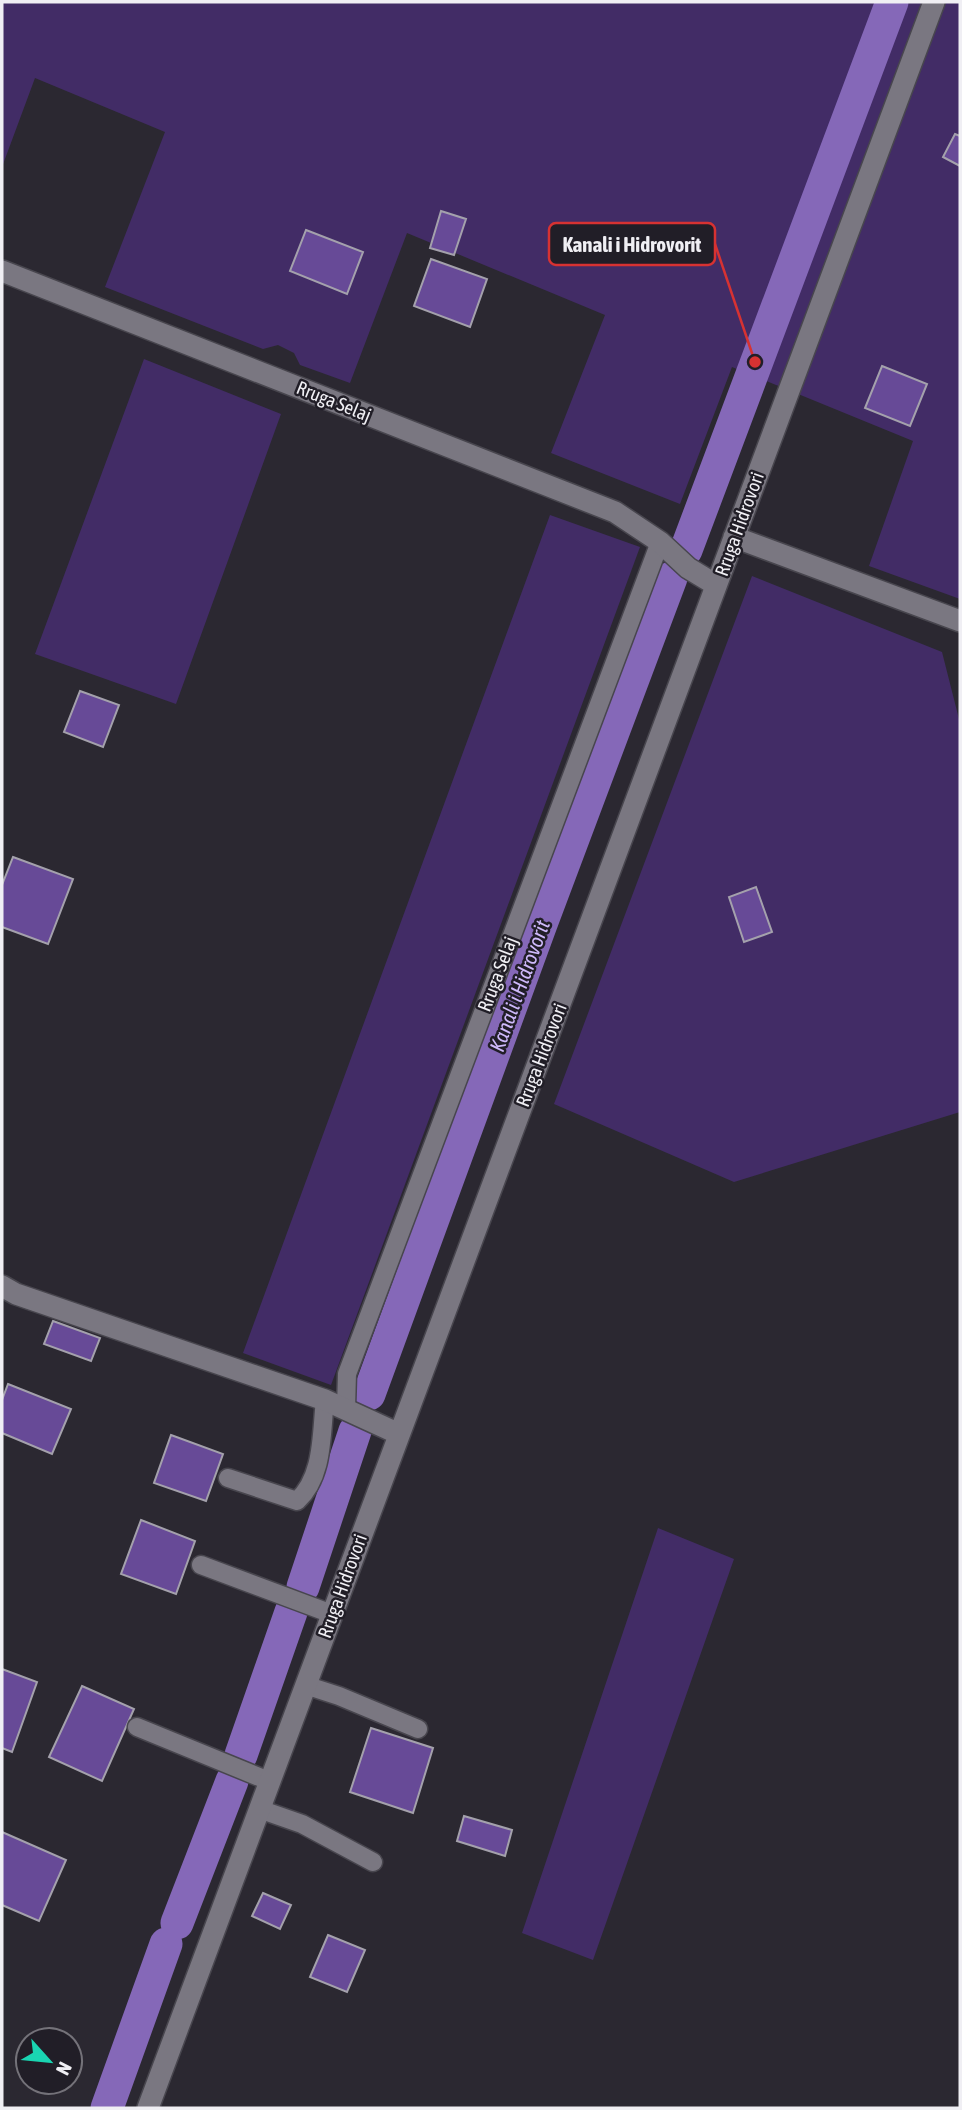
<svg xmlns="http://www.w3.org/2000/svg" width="962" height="2110" viewBox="0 0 962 2110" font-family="'Asap Condensed',sans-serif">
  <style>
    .green { fill: #422c66 }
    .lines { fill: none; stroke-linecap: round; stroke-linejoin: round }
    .canal { stroke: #8568b8; stroke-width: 33 }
    .building { fill: #674a97; stroke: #a4a1ac; stroke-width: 2 }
    .lane-casing { stroke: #48464e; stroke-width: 21 }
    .street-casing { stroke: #48464e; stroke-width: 24 }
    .lane { stroke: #7a7781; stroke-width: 18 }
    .street { stroke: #7a7781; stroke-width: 21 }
    .labels { text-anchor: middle; stroke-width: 5; stroke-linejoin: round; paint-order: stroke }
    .street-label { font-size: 19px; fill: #f0eff4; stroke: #211e27 }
    .water-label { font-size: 21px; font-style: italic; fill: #ceb9fa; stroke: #211e27 }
    .leader { fill: none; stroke: #d73232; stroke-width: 2.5 }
    .callout-dot { fill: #d73232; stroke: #211e27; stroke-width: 2.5 }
    .callout { fill: #211e27; stroke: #d73232; stroke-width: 2.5 }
    .callout-label { font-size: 21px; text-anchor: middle; font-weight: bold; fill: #f0eff4 }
  </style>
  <rect width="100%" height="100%" fill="#2b2831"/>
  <path class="green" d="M2 2H960V599L869 566 913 441 732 367 680 504 551 453 605 315 407 233 350 383 300 365 294 353 278 345 263 349 105 287 165 132 35 78 2 167Z
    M144 359 281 414 176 704 35 654Z
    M550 515 640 547 331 1385 243 1353Z
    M752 576 942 652 960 723V1112L734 1182 554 1104Z
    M658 1528 734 1559 593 1960 522 1933Z"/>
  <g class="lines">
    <path class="canal" d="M686 550 892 2
      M369 1394 541 924 671 578
      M303 1587 355 1431
      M241 1755 291 1612
      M177 1923 232 1781
      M107 2108 166 1944"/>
  </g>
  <path class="building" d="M955 134 960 136V166L943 157Z
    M441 211 466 219 454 255 430 248Z
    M306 230 363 252 347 294 290 271Z
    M431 259 487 279 470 327 414 306Z
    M882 366 927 384 910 426 865 408Z
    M80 691 119 705 103 747 64 732Z
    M13 857 73 879 48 944 2 927V885Z
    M756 887 772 932 744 942 729 897Z
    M53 1321 100 1338 91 1361 44 1344Z
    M8 1384 71 1409 52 1454 2 1433V1400Z
    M171 1435 223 1454 206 1501 154 1483Z
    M141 1520 195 1541 176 1594 121 1574Z
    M2 1669 37 1682 12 1752 2 1748Z
    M82 1686 134 1709 102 1781 49 1757Z
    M371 1728 433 1748 413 1813 350 1792Z
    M464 1816 512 1830 505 1856 457 1841Z
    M2 1832 66 1860 39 1921 2 1905Z
    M263 1893 291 1905 280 1929 252 1916Z
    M328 1935 365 1950 347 1992 310 1977Z"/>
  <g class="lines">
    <g class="lane-casing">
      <path id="lane" d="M346 1408 347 1374 660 542
        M228 1478 297 1501C324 1476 321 1434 325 1400
        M201 1565 332 1614
        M305 1685 339 1696 418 1729
        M137 1727 269 1781
        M259 1809 302 1824 373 1862"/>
    </g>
    <g class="street-casing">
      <path id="street" d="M2 271 615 512 660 542 688 568 716 585
        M734 537 960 621
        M2 1286 16 1294 325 1400 399 1434
        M148 2108 934 2"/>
    </g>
    <use href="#lane" class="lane"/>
    <use href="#street" class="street"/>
  </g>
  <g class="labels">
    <g class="street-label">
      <text transform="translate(334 401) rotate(22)" y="7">Rruga Selaj</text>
      <text transform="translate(739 524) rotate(-70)" y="7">Rruga Hidrovori</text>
      <text transform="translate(497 974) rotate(-69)" y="7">Rruga Selaj</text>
      <text transform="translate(541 1055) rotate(-69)" y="7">Rruga Hidrovori</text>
      <text transform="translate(342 1586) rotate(-70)" y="7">Rruga Hidrovori</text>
    </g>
    <g class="water-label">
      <text transform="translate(520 986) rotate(-70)" y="7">Kanali i Hidrovorit</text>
    </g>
  </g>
  <path class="leader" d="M755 362L715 244"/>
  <circle class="callout-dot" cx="755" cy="362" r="7"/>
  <rect class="callout" x="549" y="223" width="166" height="42" rx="7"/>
  <g class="callout-label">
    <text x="632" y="252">Kanali i Hidrovorit</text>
  </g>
  <rect width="962" height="2110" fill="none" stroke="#f0eff4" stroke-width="7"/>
  <g transform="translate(49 2061) rotate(117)"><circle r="33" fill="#211e27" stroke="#747279" stroke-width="2"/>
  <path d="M0-5L12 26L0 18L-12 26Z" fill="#1ad5b2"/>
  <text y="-10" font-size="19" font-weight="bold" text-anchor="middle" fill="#f0eff4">N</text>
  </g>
</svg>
